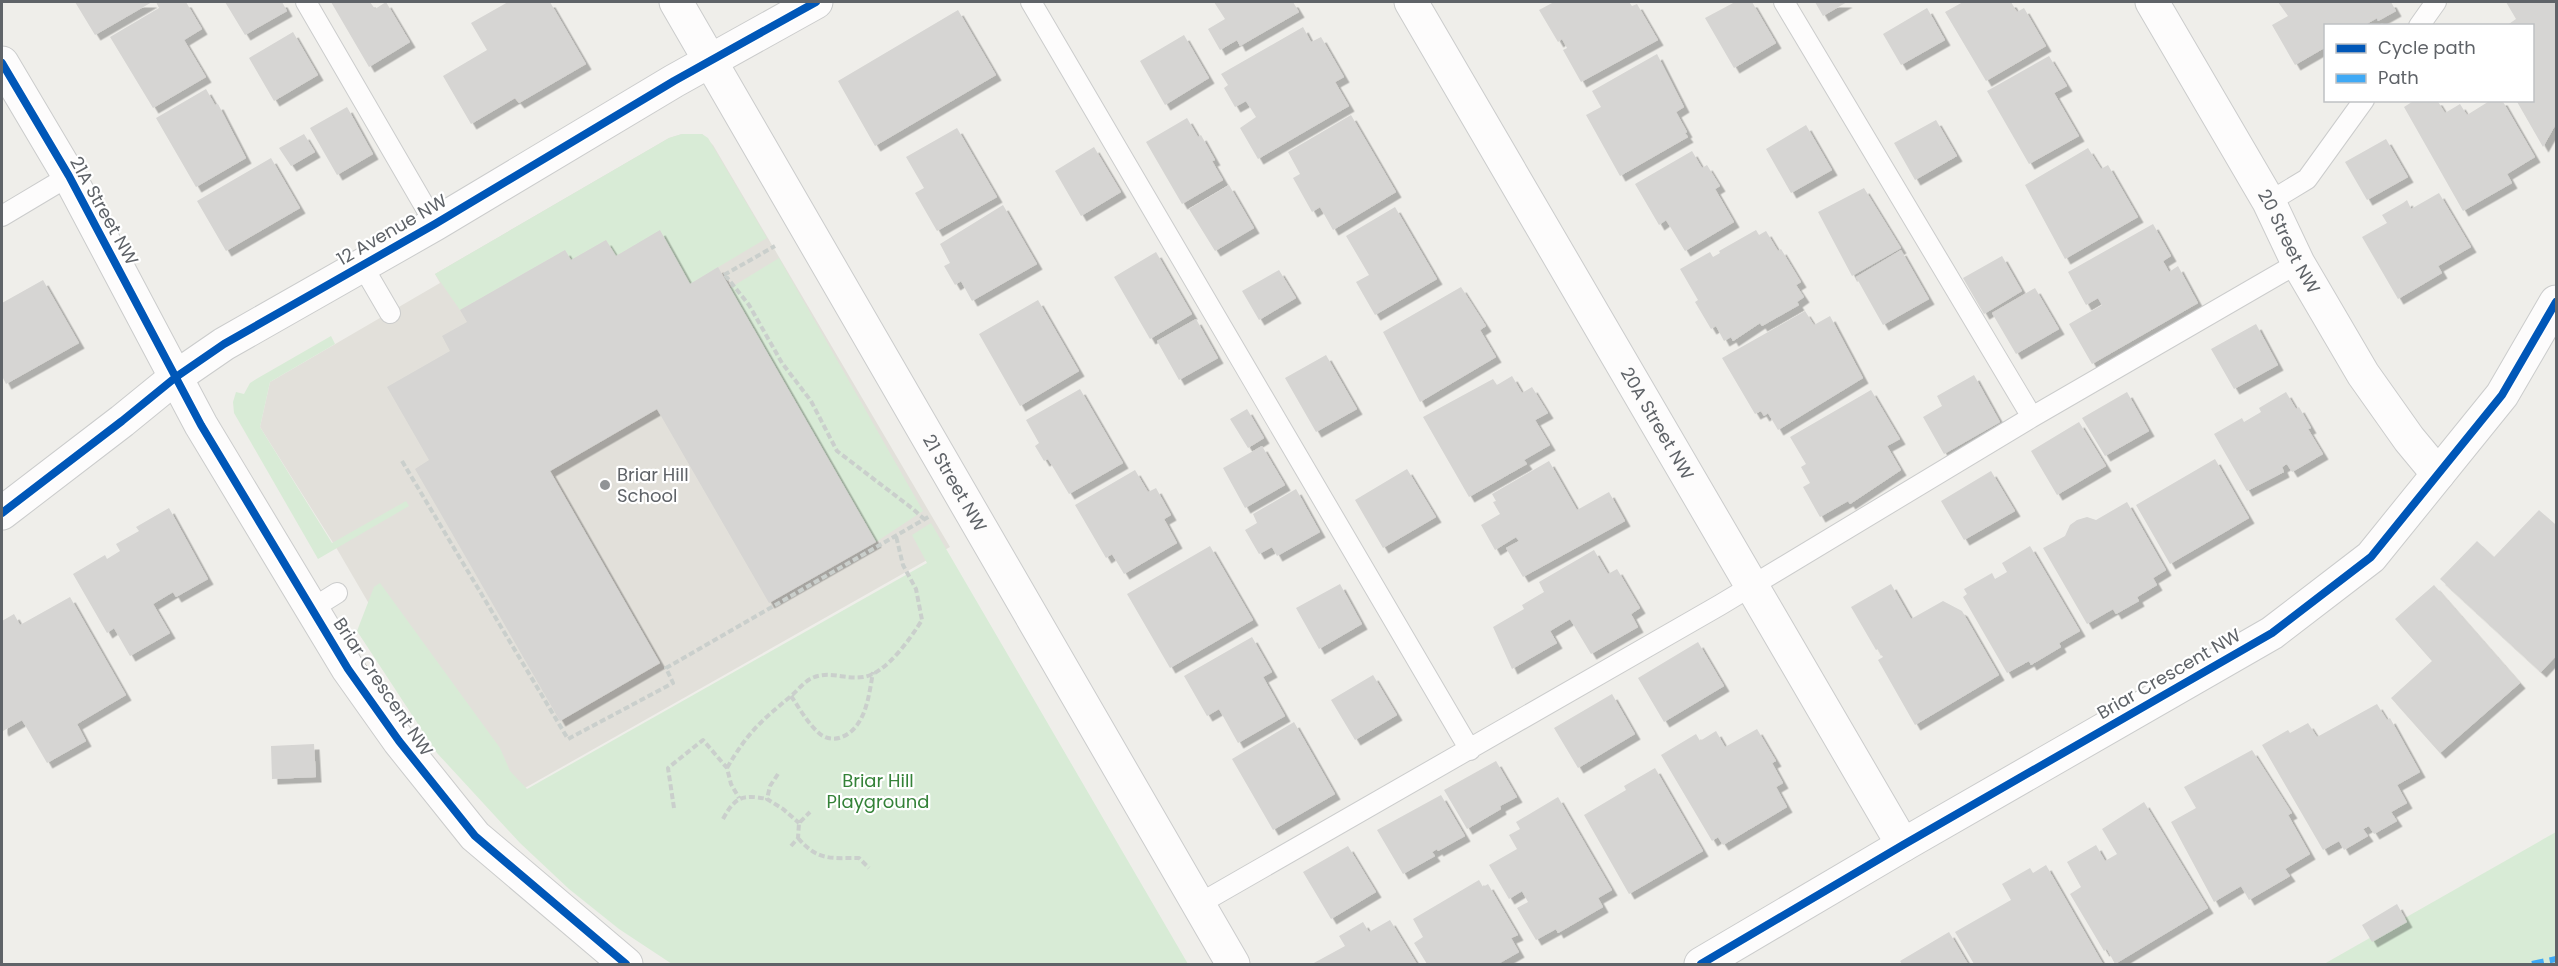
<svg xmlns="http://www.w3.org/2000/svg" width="2558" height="966" viewBox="0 0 2558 966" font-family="Poppins,sans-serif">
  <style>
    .education { fill: #e2e0da }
    .green { fill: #d8ebd6 }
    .building { fill: #d6d5d3; filter: url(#shadow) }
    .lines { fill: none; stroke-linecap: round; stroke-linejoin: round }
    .service-casing { stroke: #cbcccc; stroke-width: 22 }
    .minor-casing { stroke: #cbcccc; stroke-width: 35 }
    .path { stroke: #cacfcc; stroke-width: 4; stroke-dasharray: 6 3; stroke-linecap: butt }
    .service { stroke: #fdfcfc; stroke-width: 20 }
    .minor { stroke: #fdfcfc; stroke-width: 33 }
    .quiet { stroke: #3fa9f5; stroke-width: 6; stroke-dasharray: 12 6; stroke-linecap: butt }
    .cycleway-casing { stroke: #fff; stroke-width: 11 }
    .cycleway { stroke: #0057b8; stroke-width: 8 }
    .poi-dot { fill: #919496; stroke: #fff; stroke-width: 2 }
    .labels { text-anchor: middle; stroke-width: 4.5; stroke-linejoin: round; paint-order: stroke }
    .street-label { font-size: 18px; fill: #5f6368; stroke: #fff }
    .poi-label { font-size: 18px; fill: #5f6368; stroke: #fff; text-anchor: start }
    .park-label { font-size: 18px; fill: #348238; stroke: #fff }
  </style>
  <defs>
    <filter id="shadow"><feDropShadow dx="5.5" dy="5.5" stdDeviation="0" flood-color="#0004"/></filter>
  </defs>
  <rect width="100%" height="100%" fill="#efeeea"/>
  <path class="education" d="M682 134H702L713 145 950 547 509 797 459 758 337 549 260 427 270 382 440 283 435 274 669 138Z"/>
  <path class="green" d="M682 134H702L708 138 767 238 690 284 660 231 616 256 606 240 571 260 565 250 460 310 435 274 669 138Z
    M779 258 923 511 876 542 730 288Z
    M331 336 335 344 270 382 260 427 332 543 406 501 409 506 318 559 234 413 233 402 236 392 244 394 250 383 258 378Z
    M931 523 1188 964H672L619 929 569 889 520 843 437 753 357 631 374 587 380 583 500 748 510 771 527 789 927 563 912 535Z
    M2556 832V964H2324Z"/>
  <path class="building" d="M75 2H152L95 35Z
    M156 2H186L202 29 184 40 206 77 153 108 110 37 159 8Z
    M225 2H282L287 11 245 35Z
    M331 2H370L375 9 386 2 410 42 369 67Z
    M508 2H550L586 64 519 103 515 98 471 124 443 76 487 50 471 23Z
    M1214 2H1293L1299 12 1240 46 1237 40 1220 50 1208 29 1225 19Z
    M1554 2H1629L1632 6 1637 4 1658 40 1581 82 1563 50 1567 48 1562 39 1558 42 1539 10Z
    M1735 2H1752L1776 43 1734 68 1705 18Z
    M1815 2H1847L1823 16Z
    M1963 2H2011L2017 12 2024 8 2046 46 1986 81 1945 12Z
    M2278 2H2391L2396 11 2378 21 2377 18 2363 26H2326V47L2295 65 2272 25 2288 16Z
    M2506 2H2556V124L2543 147 2516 100H2532V26H2506L2516 19Z
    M1927 8 1945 40 1901 65 1883 34Z
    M958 10 996 75 875 146 838 81Z
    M1303 27 1311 42 1321 37 1344 77 1335 82 1349 106 1258 159 1240 128 1256 117 1246 101 1235 107 1224 88 1228 85 1221 74Z
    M293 32 318 75 274 101 249 58Z
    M1184 35 1209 78 1165 105 1140 61Z
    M1657 54 1684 107 1676 112 1687 132 1685 133 1688 137 1620 176 1586 115 1601 107 1592 91Z
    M2049 56 2067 86 2054 93 2079 136 2029 164 1987 91Z
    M206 89 215 105 218 104 246 158 196 187 156 118Z
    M2415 100H2437L2445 113 2460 104 2467 115 2491 100H2502L2535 157 2507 174 2512 183 2463 211 2404 107Z
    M347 107 373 154 337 175 310 128Z
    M1351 115 1396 192 1333 230 1320 207 1312 212 1293 178 1300 174 1288 152Z
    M1187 118 1198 137 1201 135 1215 160 1212 161 1223 180 1182 204 1146 142Z
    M1936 120 1957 156 1915 180 1894 143Z
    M1806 125 1832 170 1791 193 1766 149Z
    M957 128 997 197 937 231 915 193 924 188 906 157Z
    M304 134 315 152 291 166 279 148Z
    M2386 139 2408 177 2367 200 2345 162Z
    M1094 147 1121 192 1081 216 1055 171Z
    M2088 148 2101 169 2108 165 2138 217 2065 259 2025 185Z
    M1692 151 1702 168 1707 165 1720 186 1715 189 1734 222 1685 251 1666 220 1659 225 1635 184Z
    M271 158 300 208 226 251 197 201Z
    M1229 185 1254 228 1215 251 1189 209Z
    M1864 188 1901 248 1852 276 1818 212Z
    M2439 193 2471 247 2438 266 2442 273 2398 299 2362 237 2387 223 2382 215 2403 203 2407 200 2411 209Z
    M1003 205 1037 264 972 301 961 281 955 285 944 266 950 263 940 244Z
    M1395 207 1437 279 1375 315 1356 282 1369 275 1346 236Z
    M2153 224 2171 256 2163 261 2169 272 2178 266 2198 303 2092 364 2069 324 2102 305 2098 298 2086 305 2068 272Z
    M660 230 690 284 718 267 876 542 769 603 657 409 550 471 660 663 560 721 415 469 429 460 387 387 450 351 442 336 467 322 460 310 565 250 571 260 606 240 616 256Z
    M1756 230 1759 235 1766 231 1778 251 1781 249 1801 282 1796 285 1804 297 1797 302 1799 305 1762 326 1760 323 1733 341 1731 337 1724 341 1716 326 1711 329 1695 302 1698 300 1680 269 1710 252 1713 257 1720 253 1719 251Z
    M1901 250 1929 299 1883 325 1856 277Z
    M1156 252 1192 314 1150 339 1114 277Z
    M2002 256 2022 291 1984 314 1963 278Z
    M1279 270 1296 298 1259 320 1242 291Z
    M43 280 79 343 6 384 2 376V303Z
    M1461 287 1486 326 1480 330 1496 357 1420 402 1383 332Z
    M2035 288 2059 329 2016 354 1992 313Z
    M1038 300 1079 371 1020 406 979 334Z
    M1805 311 1814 325 1830 316 1863 378 1778 430 1768 413 1764 416 1761 411 1755 414 1722 358Z
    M1196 319 1218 358 1179 380 1157 341Z
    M2256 324 2278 365 2234 389 2211 349Z
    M1326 355 1357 409 1316 432 1285 378Z
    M1974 375 2000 422 1944 454 1923 417 1942 406 1937 396Z
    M1512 376 1522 393 1532 387 1548 413 1535 420 1550 445 1524 460 1527 464 1469 497 1423 417 1493 379 1497 385Z
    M1080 389 1123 463 1069 494 1048 459 1044 461 1035 446 1039 443 1026 420Z
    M1871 390 1900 439 1887 446 1901 470 1850 504 1848 501 1820 517 1803 487 1810 483 1801 467 1806 464 1790 437Z
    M2127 392 2149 431 2105 456 2082 418Z
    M2286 392 2296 409 2299 407 2311 428 2308 429 2323 454 2292 472 2287 464 2282 467 2284 472 2247 491 2214 434 2242 418 2244 422 2261 412 2259 408Z
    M1247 409 1264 438 1248 448 1230 419Z
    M2079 422 2106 466 2057 495 2031 451Z
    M1262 446 1285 485 1245 508 1223 468Z
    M2215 459 2249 518 2170 564 2136 505Z
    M1549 461 1577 510 1609 492 1625 521 1523 577 1506 548 1519 541 1516 537 1495 550 1481 525 1500 514 1493 502 1496 501 1492 494Z
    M1407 469 1436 517 1383 548 1355 500Z
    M1135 470 1148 492 1156 488 1171 515 1164 519 1177 543 1124 574 1112 554 1106 558 1075 505Z
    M1991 471 2015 511 1964 540 1941 501Z
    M1296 489 1320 532 1277 556 1272 547 1259 554 1245 530 1257 523 1253 514Z
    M2127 502 2166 570 2153 578 2157 585 2137 597 2139 601 2116 614 2113 609 2087 624 2043 548 2065 536 2070 525 2077 520 2087 517 2096 520Z
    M169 508 208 579 176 597 173 592 153 604 170 633 130 656 114 628 107 633 73 574 105 555 107 559 120 551 116 544 139 531 136 527Z
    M2539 510 2556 525V656L2541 672 2440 579 2477 541 2494 557Z
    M1210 546 1253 620 1170 668 1127 594Z
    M2030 546 2080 631 2059 643 2061 647 2031 665 2029 661 2007 673 1963 597 1967 594 1964 589 1992 573 1995 579 2007 572 2002 563Z
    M1594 550 1608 574 1617 569 1640 608 1631 614 1638 627 1591 654 1570 619 1550 631 1557 643 1512 669 1493 627 1524 609 1522 605 1544 592 1539 582Z
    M1340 584 1362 624 1319 649 1296 608Z
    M1891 584 1911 619 1943 601 1962 611 1999 675 1915 725 1878 660 1883 657 1878 649 1876 650 1851 607Z
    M2434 585 2520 683 2440 753 2391 698 2432 661 2395 619Z
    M70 597 126 695 77 724 86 741 47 763 22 720 3 731 2 728V621L14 614 20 625Z
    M1252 637 1272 672 1263 677 1285 716 1238 743 1219 709 1207 716 1184 676Z
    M1698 642 1724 686 1664 722 1638 678Z
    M1373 675 1397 715 1355 740 1331 700Z
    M1612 694 1635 734 1578 768 1554 728Z
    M2377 704 2387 720 2390 718 2420 772 2397 785 2407 803 2391 812 2397 821 2374 834 2369 826 2363 829 2368 836 2344 850 2339 841 2323 850 2262 745 2288 730 2290 733 2308 723 2317 737Z
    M1294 722 1335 794 1273 830 1232 759Z
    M1757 729 1776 761 1772 763 1783 783 1776 787 1787 807 1723 845 1718 837 1712 841 1661 755 1696 734 1700 741 1716 731 1725 747Z
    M314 744 316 777 272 779 271 746Z
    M2252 750 2292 813 2288 815 2310 854 2285 869 2290 876 2249 900 2241 886 2214 902 2171 822 2196 808 2184 787Z
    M1496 761 1517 797 1500 806 1501 809 1467 829 1444 790Z
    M1655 768 1703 851 1629 894 1584 815 1626 790 1624 786Z
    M1441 795 1465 836 1438 851 1437 849 1432 852 1435 856 1403 874 1377 830Z
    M1558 797 1612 890 1598 898 1603 907 1558 933 1556 929 1536 940 1517 908 1528 902 1522 891 1509 899 1489 865 1517 849 1509 835 1520 829 1516 822Z
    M2144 802 2208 908 2115 964 2107 949 2104 951 2070 894 2081 887 2067 862 2096 845 2105 861 2117 854 2102 829Z
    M1348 846 1376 892 1331 919 1303 872Z
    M2046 865 2103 964H1974L1955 932 2011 900 2002 884 2030 868 2033 873Z
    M1479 880 1483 887 1488 884 1518 935 1511 938 1519 952 1498 964H1427L1414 943 1423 937 1413 919Z
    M2397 904 2407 922 2372 942 2362 925Z
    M1390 920 1417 964H1312L1345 946 1339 936 1363 922 1369 932Z
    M1949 932 1968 964H1902L1900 961Z"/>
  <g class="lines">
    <g class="service-casing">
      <path id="service" d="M306 2 435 224
        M1031 2 1470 750
        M1784 2 2032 417
        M2419 26 2436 2
        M2269 202 2307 179 2364 100
        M2 216 69 176
        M362 265 390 313
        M313 608 337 593
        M1199 904 1720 605 2032 417 2298 263"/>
    </g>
    <g class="minor-casing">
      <g id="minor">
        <path id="s1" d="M676 2 1233 964"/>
        <path id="s2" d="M1411 2 1903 845"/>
        <path id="s3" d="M2152 2 2269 202 2298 263 2363 374 2409 439 2438 474"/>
        <path d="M2 63 69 176 201 425 348 669 399 741 475 836 626 964"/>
        <path d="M2 513 122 421 176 377 224 344 435 224 674 81 816 2"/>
        <path d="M1701 964 1903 845 2272 633 2371 557 2502 395 2556 302"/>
      </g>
    </g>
    <path class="path" d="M724 275 775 246
      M725 275 749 305 782 363 811 401 837 451 913 509 924 519
      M402 461 568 739 673 683 666 668 930 516
      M791 696C800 709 808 724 820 734 826 739 835 740 842 737 866 727 869 695 873 672
      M727 768C748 732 760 722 791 696 798 690 805 681 812 678 830 670 845 680 863 677 886 674 910 639 922 620L916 589 903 565 896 536
      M778 774 770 786 767 799 783 809 799 823
      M674 808 668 768 703 740 727 768 731 784 739 798
      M723 819C735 797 742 794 767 799
      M798 838C818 861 830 858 859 858L869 868
      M791 846 798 838 799 823 810 812"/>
    <use href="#service" class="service"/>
    <use href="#minor" class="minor"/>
    <path class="quiet" d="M2532 964 2556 959"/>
    <g class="cycleway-casing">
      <path id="cycleway" d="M2 63 69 176 201 425 348 669 399 741 475 836 626 964
        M2 513 122 421 176 377 224 344 435 224 674 81 816 2
        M1701 964 1903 845 2272 633 2371 557 2502 395 2556 302"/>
    </g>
    <use href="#cycleway" class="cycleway"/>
  </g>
  <circle class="poi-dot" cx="605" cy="485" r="6"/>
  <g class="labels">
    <g class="street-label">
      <text transform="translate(104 211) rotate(61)" y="6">21A Street NW</text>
      <text transform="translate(392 230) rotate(-30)" y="6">12 Avenue NW</text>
      <text dy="6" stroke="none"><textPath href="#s3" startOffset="276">20 Street NW</textPath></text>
      <text dy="6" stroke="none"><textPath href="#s2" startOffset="488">20A Street NW</textPath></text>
      <text dy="6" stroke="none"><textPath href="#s1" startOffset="556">21 Street NW</textPath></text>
      <text transform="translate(2169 674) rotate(-30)" y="6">Briar Crescent NW</text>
      <text transform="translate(383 687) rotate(56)" y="6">Briar Crescent NW</text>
    </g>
    <g class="poi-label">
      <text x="617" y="481">Briar Hill<tspan x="617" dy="21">School</tspan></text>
    </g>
    <g class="park-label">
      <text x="878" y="787">Briar Hill<tspan x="878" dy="21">Playground</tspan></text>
    </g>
  </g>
  <rect width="2558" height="966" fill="none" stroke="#5f6368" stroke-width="6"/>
  <rect x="2324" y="24" width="210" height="78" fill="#ffffff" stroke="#bfc1c3" stroke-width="1.5"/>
  <rect x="2336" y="44" width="30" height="9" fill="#0057b8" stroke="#bfc1c3" stroke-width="1.5"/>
  <text x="2378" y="54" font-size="18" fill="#5f6368">Cycle path</text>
  <rect x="2336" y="74" width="30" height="9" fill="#3fa9f5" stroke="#bfc1c3" stroke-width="1.5"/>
  <text x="2378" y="84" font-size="18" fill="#5f6368">Path</text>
</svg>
